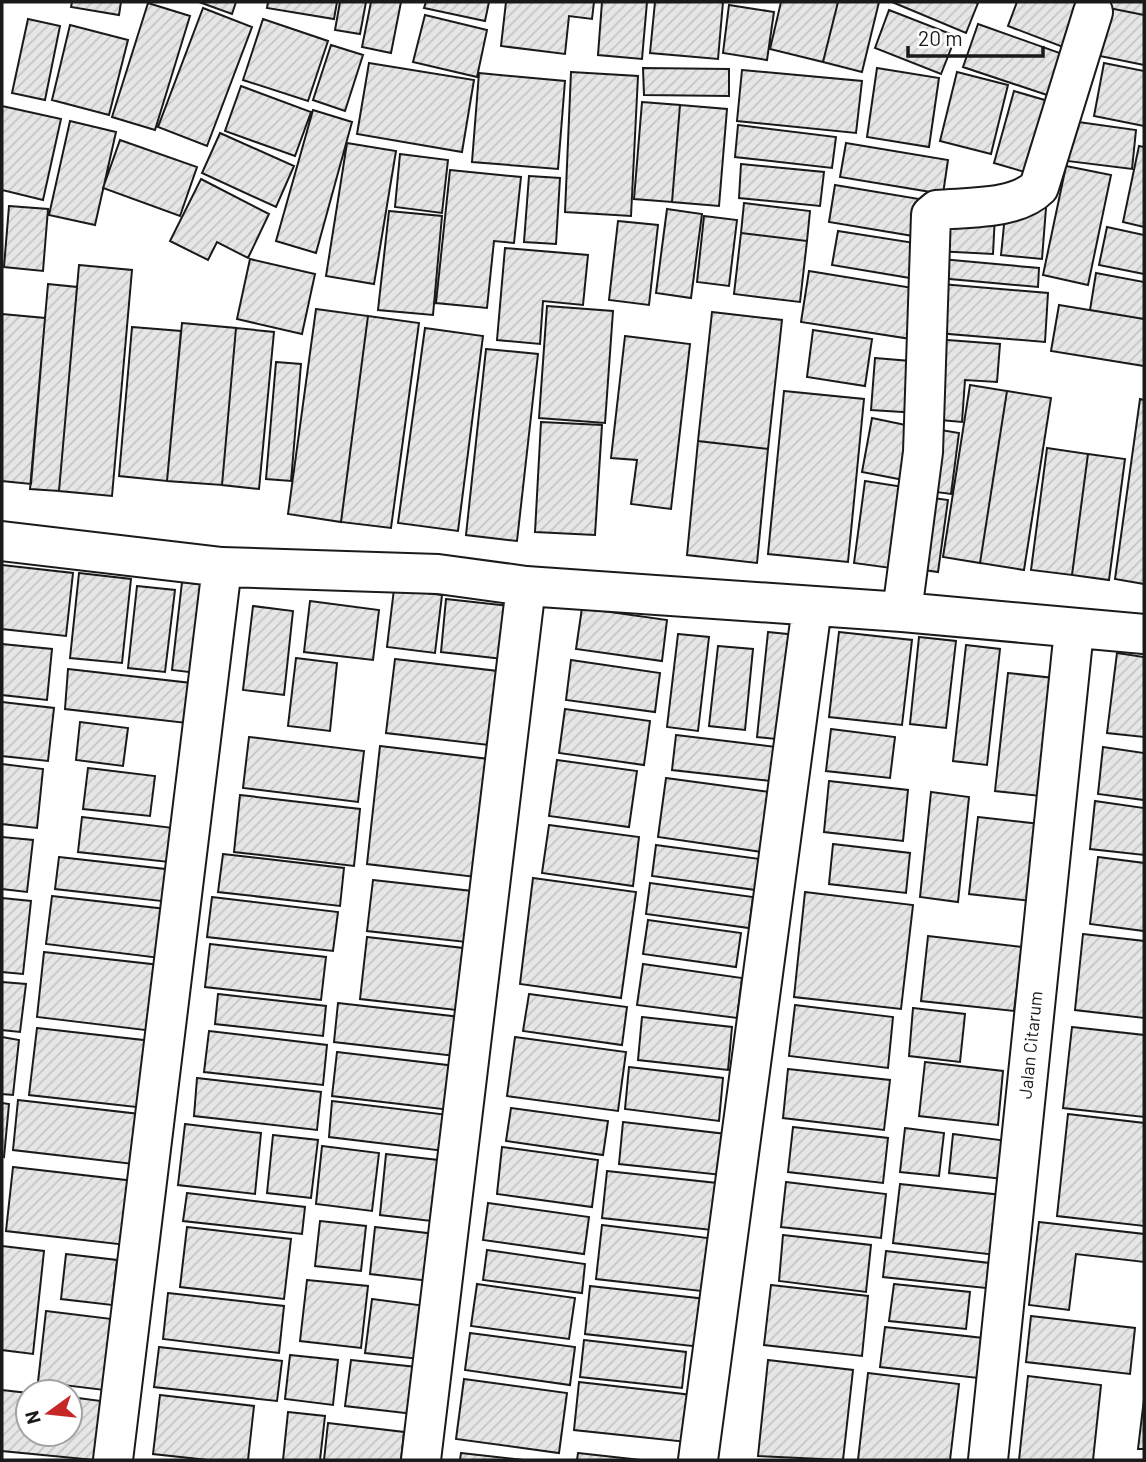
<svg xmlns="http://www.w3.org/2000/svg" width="1146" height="1462" viewBox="0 0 1146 1462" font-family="Barlow,sans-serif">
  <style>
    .building { fill: url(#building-hatch); stroke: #1a1a1a; stroke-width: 2 }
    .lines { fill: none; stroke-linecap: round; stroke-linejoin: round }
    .street-casing { stroke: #1a1a1a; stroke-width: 42 }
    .street { stroke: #fff; stroke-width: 38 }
    .labels { text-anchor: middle; stroke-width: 5; stroke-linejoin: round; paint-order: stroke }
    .street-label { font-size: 18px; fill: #1a1a1a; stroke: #fff }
  </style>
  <defs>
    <pattern id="building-hatch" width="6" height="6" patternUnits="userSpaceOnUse" patternTransform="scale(1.75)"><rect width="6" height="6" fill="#e6e6e6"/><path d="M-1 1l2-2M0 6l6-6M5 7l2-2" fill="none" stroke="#c5c5c5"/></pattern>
  </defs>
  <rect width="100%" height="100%" fill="#fff"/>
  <path class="building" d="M72 2H121L119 15 71 7Z
    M199 2H236L232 14Z
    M268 2H337L334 19 267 8Z
    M340 2H366L360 34 335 30Z
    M371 2H401L391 53 362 47Z
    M426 2H489L485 21 424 8Z
    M506 2H594L592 19 569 16 565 54 501 46Z
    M602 2H647L642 59 598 55Z
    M655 2H723L718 59 650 53Z
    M781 2H838L823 62 770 49Z
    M838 2H879L862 72 823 62Z
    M892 2H974L978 3 966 33Z
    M1017 2H1079L1063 47 1008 26Z
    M1105 2H1144V15L1104 7Z
    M148 3 190 16 155 130 112 117Z
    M729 5 774 12 767 60 723 53Z
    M1104 7 1144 15V65L1095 55Z
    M203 8 252 27 207 146 158 127Z
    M889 10 956 36 941 74 875 48Z
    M425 15 487 30 477 77 413 62Z
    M28 19 60 26 45 100 12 93Z
    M263 19 328 41 308 101 243 80Z
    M978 24 1071 57 1056 98 963 67Z
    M70 25 128 40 109 115 52 100Z
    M331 45 363 55 345 111 313 100Z
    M369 63 474 80 462 152 357 134Z
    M1104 63 1144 71V126L1094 116Z
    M643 68 729 69V96L644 95Z
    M877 68 939 78 929 147 867 137Z
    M742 70 862 81 856 133 737 121Z
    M571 72 638 76 631 216 565 212Z
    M957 72 1008 85 991 154 940 141Z
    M479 73 565 81 558 169 472 162Z
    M241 86 311 112 295 156 225 131Z
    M1014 91 1055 103 1035 175 994 163Z
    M642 102 680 105 672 202 634 199Z
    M680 105 727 109 719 206 672 202Z
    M2 106 61 119 43 200 2 190Z
    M313 110 352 122 316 253 276 241Z
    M1064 120 1136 130 1132 169 1059 160Z
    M70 121 116 132 95 225 49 215Z
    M738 125 836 137 832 168 735 157Z
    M220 133 294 166 276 207 202 173Z
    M120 140 197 167 180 216 103 188Z
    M347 143 396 151 374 284 326 276Z
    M846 143 948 160 943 194 840 177Z
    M1139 146 1144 147V227L1123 222Z
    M400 154 448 160 442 213 395 207Z
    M741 164 824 172 820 206 739 198Z
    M1066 166 1111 175 1088 285 1043 275Z
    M450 170 521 177 514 243 494 241 487 308 436 303Z
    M529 176 560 178 556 244 524 242Z
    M201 179 269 214 248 258 217 242 208 260 170 241Z
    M835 185 931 201 925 238 829 222Z
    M744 203 810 211 807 241 741 233Z
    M1006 205 1046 208 1042 259 1001 255Z
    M9 206 48 209 43 271 4 267Z
    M667 209 702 214 691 298 656 293Z
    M389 211 442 216 433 315 378 310Z
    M938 212 995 215 993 254 936 251Z
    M704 216 737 220 729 286 697 282Z
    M618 221 658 225 649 305 609 300Z
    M1107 227 1144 235V274L1099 265Z
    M838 231 921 244 916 279 832 265Z
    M741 233 807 241 800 302 734 294Z
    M505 248 588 255 583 305 543 301 540 344 497 340Z
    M250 259 315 274 302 334 237 319Z
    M941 259 1039 268 1038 287 939 278Z
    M79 265 132 270 112 496 59 491Z
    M809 271 919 289 911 339 801 322Z
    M1096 273 1144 282V319L1090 310Z
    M48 284 77 287 59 491 30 489Z
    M941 284 1048 293 1045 342 937 333Z
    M1059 305 1144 319V366L1051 351Z
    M547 306 613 311 605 423 539 418Z
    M316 309 368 316 341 522 288 514Z
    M712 312 782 320 768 449 698 441Z
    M2 314 45 318 31 484 2 481Z
    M368 316 419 323 391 528 341 522Z
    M182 323 236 328 222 485 167 481Z
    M132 327 181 331 167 481 119 476Z
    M236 328 274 332 259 489 222 485Z
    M425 328 483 336 458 531 398 523Z
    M813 330 872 339 865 386 807 377Z
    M625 336 690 344 671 509 631 504 637 460 611 458Z
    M934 339 1000 344 997 382 965 380 962 422 929 419Z
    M486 349 538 354 517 541 466 535Z
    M875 358 922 362 918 413 871 410Z
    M276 362 301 364 291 481 266 479Z
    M970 385 1007 391 980 563 943 557Z
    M784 391 864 399 848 562 768 554Z
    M1007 391 1051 398 1024 570 980 563Z
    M1140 399 1144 400V584L1115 579Z
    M872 418 920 428 909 481 862 472Z
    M541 422 602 425 595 535 535 532Z
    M929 428 959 433 951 494 921 490Z
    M698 441 768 449 757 563 687 555Z
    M1047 448 1088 454 1072 575 1031 570Z
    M1088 454 1125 459 1109 580 1072 575Z
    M865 481 910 488 898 569 854 563Z
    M919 496 948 500 938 572 910 568Z
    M2 565 73 573 66 636 2 629Z
    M79 573 131 579 122 663 70 658Z
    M182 582 215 586 205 674 172 670Z
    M137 586 175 590 165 672 128 668Z
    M394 589 442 595 435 653 387 647Z
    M446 599 519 607 513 660 441 652Z
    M310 601 379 610 373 660 304 652Z
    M253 606 293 611 284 695 243 690Z
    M582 608 667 620 662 661 576 649Z
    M768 632 797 635 785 740 757 737Z
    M839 632 912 640 902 725 829 717Z
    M678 634 709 637 698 731 667 727Z
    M919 637 956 641 946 728 910 724Z
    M2 644 52 649 47 700 2 695Z
    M966 645 1000 649 987 765 953 761Z
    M718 646 753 649 745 730 709 726Z
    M1117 653 1144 657V737L1107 733Z
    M296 658 337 663 330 731 288 726Z
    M395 659 506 672 497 746 386 733Z
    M571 660 660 673 655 712 566 700Z
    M68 669 200 684 195 724 65 709Z
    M1008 673 1063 679 1049 797 995 791Z
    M2 702 54 708 48 761 2 756Z
    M565 709 650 721 644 765 559 753Z
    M80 722 128 728 123 766 76 760Z
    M831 729 895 737 890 778 826 771Z
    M676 735 784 748 780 782 672 770Z
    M249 737 364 751 358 802 243 788Z
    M380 746 497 760 484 878 367 864Z
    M1103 747 1144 753V800L1098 794Z
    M557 760 637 771 629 827 549 816Z
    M2 764 43 769 37 828 2 824Z
    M88 768 155 776 150 816 83 809Z
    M666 778 770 792 762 852 658 837Z
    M829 781 908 790 903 841 824 832Z
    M931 792 969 797 958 902 920 897Z
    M240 795 360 809 354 866 234 852Z
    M1095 801 1144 808V855L1090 849Z
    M82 817 182 829 178 863 78 852Z
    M978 817 1040 824 1031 901 969 894Z
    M549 825 639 837 633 886 542 873Z
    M2 837 33 840 27 892 2 889Z
    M833 844 910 853 906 893 829 884Z
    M656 845 760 859 756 890 652 876Z
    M223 854 344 868 340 906 218 892Z
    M59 857 174 870 170 902 55 889Z
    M1098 857 1144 863V931L1090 924Z
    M533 878 636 892 621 998 520 984Z
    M373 880 472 891 466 942 367 931Z
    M650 883 753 897 749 928 646 914Z
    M805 892 913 905 901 1009 794 997Z
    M52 896 166 909 160 958 46 944Z
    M212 897 338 912 333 951 207 937Z
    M2 898 31 901 23 974 2 972Z
    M648 920 741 933 736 967 643 954Z
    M1083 934 1144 941V1018L1075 1010Z
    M928 936 1022 947 1014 1011 921 1001Z
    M367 937 472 949 465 1011 360 999Z
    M210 944 326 957 321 1000 205 987Z
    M44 952 160 965 153 1031 37 1017Z
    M643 964 742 978 737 1018 637 1005Z
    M2 982 26 984 20 1032 2 1030Z
    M218 994 326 1006 323 1036 215 1024Z
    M529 994 627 1007 622 1045 523 1031Z
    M338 1003 469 1018 464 1057 334 1042Z
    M795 1005 893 1017 888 1068 789 1056Z
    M913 1008 965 1014 960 1062 909 1056Z
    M642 1017 732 1027 728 1070 638 1060Z
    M1072 1027 1144 1035V1117L1063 1108Z
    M37 1028 152 1041 145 1108 29 1095Z
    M209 1031 327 1045 323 1085 204 1072Z
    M2 1037 19 1040 13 1095 2 1094Z
    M515 1037 626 1052 618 1111 507 1096Z
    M337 1052 464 1067 459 1111 332 1096Z
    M925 1062 1003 1071 998 1125 919 1116Z
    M629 1067 723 1078 719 1121 625 1109Z
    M788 1069 890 1080 884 1130 783 1118Z
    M197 1078 321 1092 317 1130 194 1116Z
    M18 1100 148 1115 142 1165 13 1150Z
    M332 1101 457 1116 453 1152 329 1137Z
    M2 1103 9 1104 4 1157 2 1156Z
    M511 1108 608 1121 603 1155 506 1141Z
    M1068 1114 1144 1123V1226L1057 1216Z
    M623 1122 726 1134 722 1175 619 1164Z
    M185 1124 261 1133 255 1194 178 1185Z
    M793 1127 888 1138 883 1183 788 1172Z
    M905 1128 944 1133 939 1176 900 1172Z
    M953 1134 1008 1141 1003 1179 949 1173Z
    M273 1135 318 1140 311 1198 267 1193Z
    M322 1146 379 1153 372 1211 316 1204Z
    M502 1147 598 1160 592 1207 497 1194Z
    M386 1154 447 1161 440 1222 380 1215Z
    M13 1167 143 1182 135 1246 6 1231Z
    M607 1171 726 1184 721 1231 602 1218Z
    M786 1182 886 1194 881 1238 781 1227Z
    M900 1184 1002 1195 996 1255 893 1243Z
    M187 1193 305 1207 302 1234 183 1221Z
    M488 1203 589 1217 584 1254 483 1240Z
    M320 1221 366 1226 361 1271 315 1266Z
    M1039 1222 1144 1234V1262L1076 1254 1069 1310 1029 1305Z
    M602 1225 716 1239 710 1292 596 1279Z
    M187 1227 291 1239 284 1299 180 1287Z
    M375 1227 444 1235 438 1282 370 1274Z
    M783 1235 871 1245 866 1292 779 1281Z
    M2 1246 44 1251 33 1354 2 1350Z
    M487 1250 585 1264 582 1293 483 1280Z
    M886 1251 998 1264 995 1289 883 1277Z
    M66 1254 117 1260 112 1305 61 1299Z
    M307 1280 368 1286 361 1348 300 1341Z
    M477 1284 575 1298 569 1339 471 1326Z
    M894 1284 970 1292 966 1329 889 1321Z
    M771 1285 868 1296 862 1356 764 1345Z
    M590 1286 706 1299 701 1347 585 1334Z
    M168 1293 284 1306 279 1353 163 1339Z
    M372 1299 434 1307 429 1360 365 1353Z
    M46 1311 112 1319 104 1390 38 1382Z
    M1031 1316 1135 1328 1130 1374 1026 1362Z
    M885 1327 983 1338 978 1378 880 1367Z
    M470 1333 575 1347 570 1385 465 1370Z
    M584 1340 686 1352 682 1388 580 1377Z
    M159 1347 282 1361 277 1401 154 1387Z
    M290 1355 338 1360 333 1405 285 1399Z
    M351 1360 426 1368 422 1415 345 1406Z
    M768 1360 853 1370 843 1460 758 1456Z
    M868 1373 959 1384 950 1460H858Z
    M1028 1376 1101 1385 1093 1460H1019Z
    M464 1379 567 1393 559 1453 456 1439Z
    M579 1382 692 1395 687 1442 574 1430Z
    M2 1390 28 1393V1434H70V1397L101 1401 94 1460 2 1451Z
    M160 1395 254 1406 248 1460H208L153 1454Z
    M1144 1399V1449H1138Z
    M288 1412 325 1416 320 1460H283Z
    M328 1423 404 1432 401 1460H324Z
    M461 1453 524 1460H460Z
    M578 1453 641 1460H577Z"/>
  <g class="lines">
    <g class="street-casing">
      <path id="street" d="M2 541 222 567 438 574 526 586 902 612 1144 634
        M902 612 923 452 931 215 937 210C968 207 1016 210 1039 187L1093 12
        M113 1460 222 567
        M421 1460 526 586
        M698 1460 812 607
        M988 1460 1074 630"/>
    </g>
    <use href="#street" class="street"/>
  </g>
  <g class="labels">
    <g class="street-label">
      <text transform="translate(1031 1045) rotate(-84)" y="6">Jalan Citarum</text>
    </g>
  </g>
  <rect width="1146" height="1462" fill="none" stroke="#1a1a1a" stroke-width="7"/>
  <g transform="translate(49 1413) rotate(255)"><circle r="33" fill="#ffffff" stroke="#a3a3a3" stroke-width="2"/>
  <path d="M0-5L12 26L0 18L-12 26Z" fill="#c62828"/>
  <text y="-10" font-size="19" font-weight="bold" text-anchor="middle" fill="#1a1a1a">N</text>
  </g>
  <path d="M908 46v10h135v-10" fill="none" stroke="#1a1a1a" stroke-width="3.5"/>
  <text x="918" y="46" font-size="21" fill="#1a1a1a" stroke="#ffffff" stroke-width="5" paint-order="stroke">20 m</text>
</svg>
